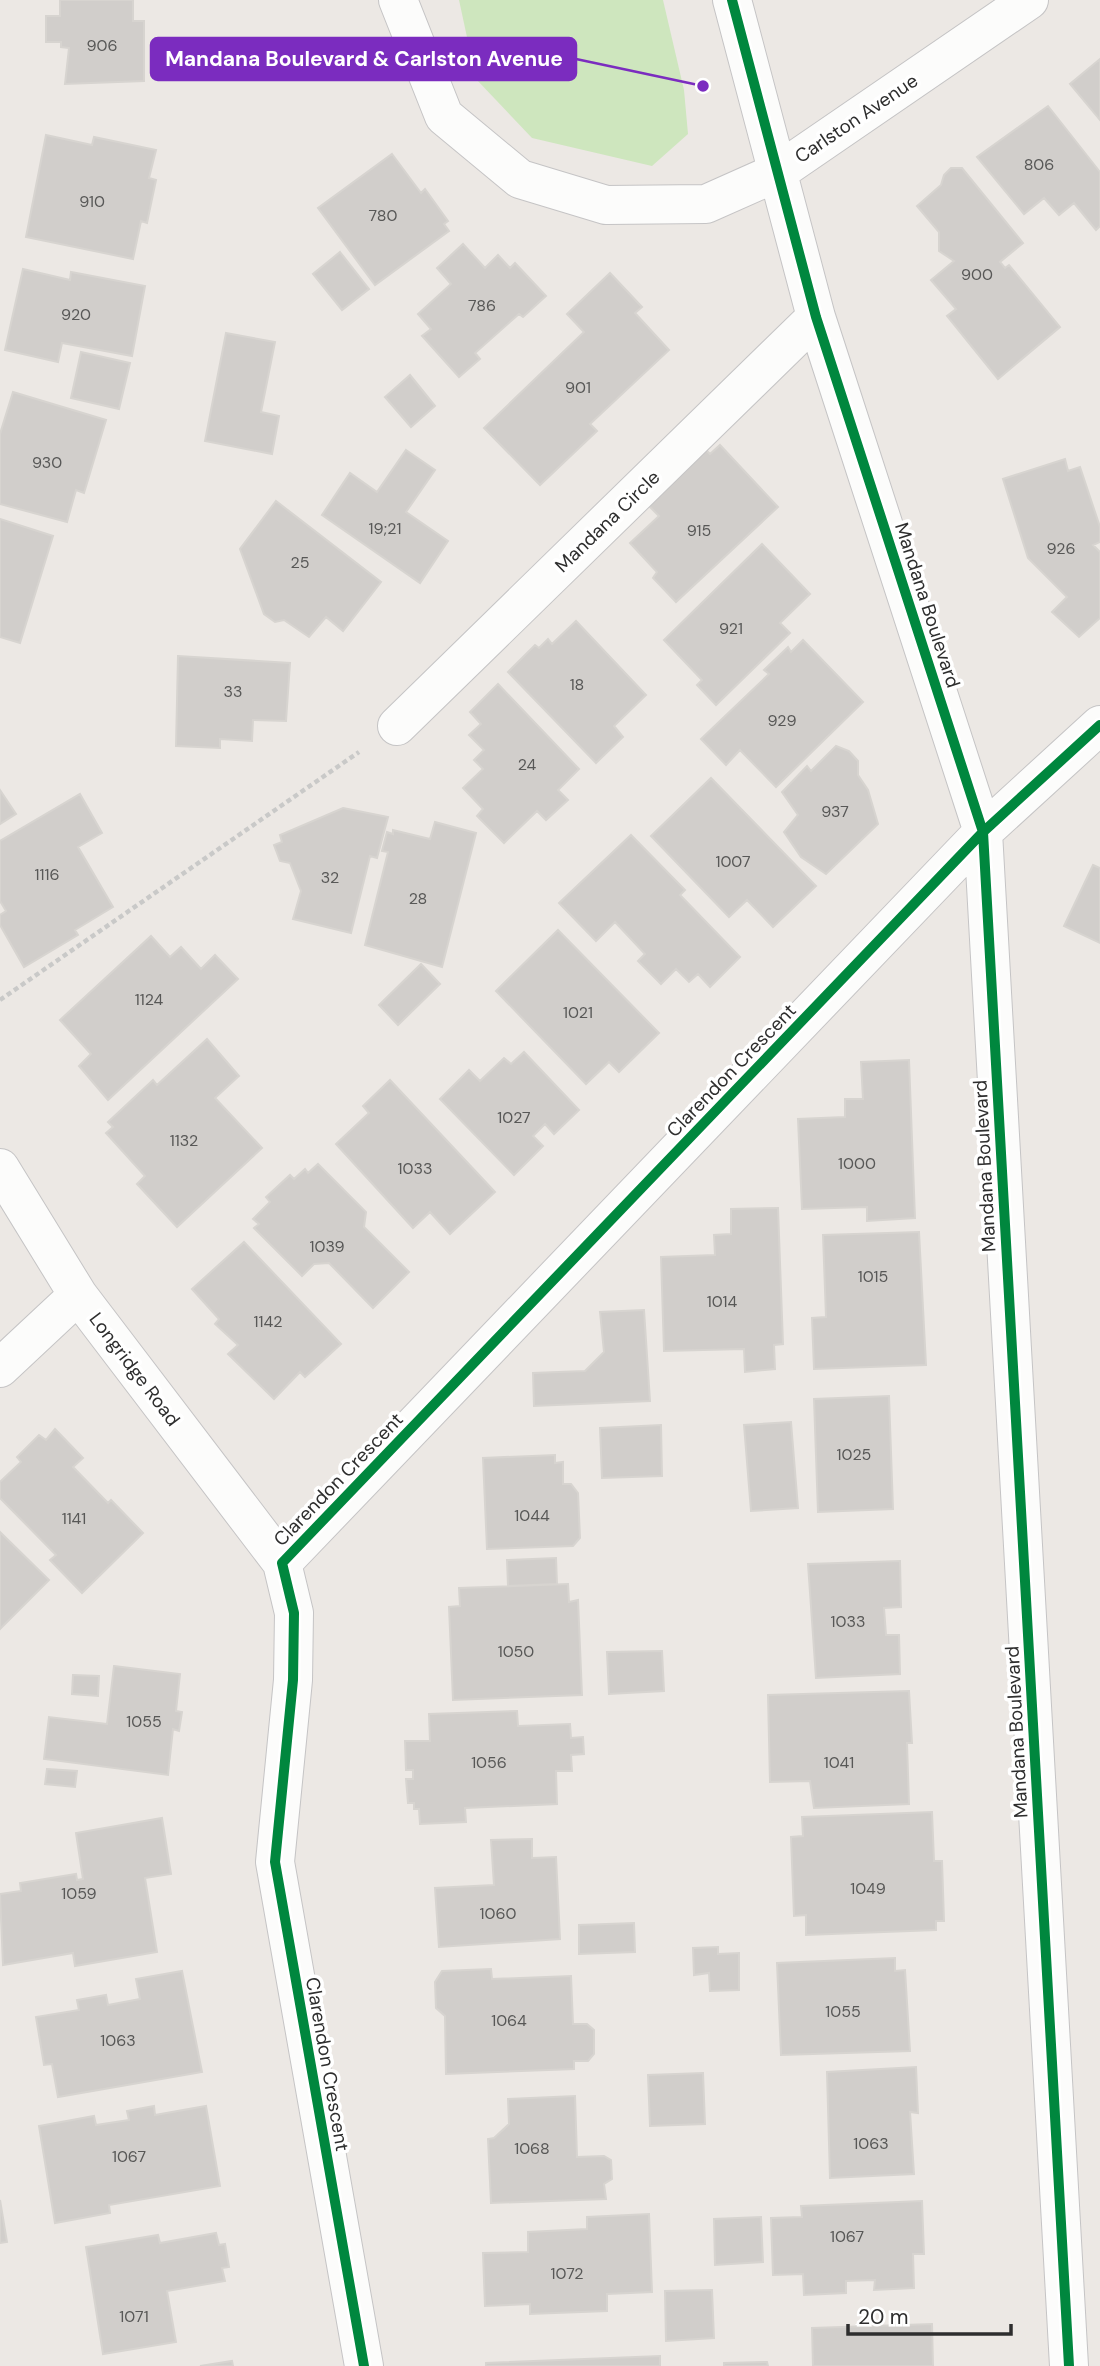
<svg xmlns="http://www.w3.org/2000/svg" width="1100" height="2366" viewBox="0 0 1100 2366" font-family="'DM Sans',sans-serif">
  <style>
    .green { fill: #cee6be }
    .building { fill: #d1cecb; stroke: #d7d4d0; stroke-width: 2 }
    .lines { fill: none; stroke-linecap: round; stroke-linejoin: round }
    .minor-casing { stroke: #c5c4c5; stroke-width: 40 }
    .path { stroke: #c9c9c8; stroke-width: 4.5; stroke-dasharray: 5 3.5; stroke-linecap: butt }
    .minor { stroke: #fcfcfb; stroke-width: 38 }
    .cycleway-casing { stroke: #fff; stroke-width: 15 }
    .cycleway { stroke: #00873e; stroke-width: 10 }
    .labels { text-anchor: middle; stroke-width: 7; stroke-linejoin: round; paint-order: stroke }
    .number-label { font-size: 16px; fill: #585857 }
    .street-label { font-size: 19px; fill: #2e2e2e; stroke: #fff }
    .leader { fill: none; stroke: #7b2cbf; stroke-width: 2.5 }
    .callout-dot { fill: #7b2cbf; stroke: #fff; stroke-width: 2.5 }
    .callout { fill: #7b2cbf; stroke: #7b2cbf; stroke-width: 2.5 }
    .callout-label { font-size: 21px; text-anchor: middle; font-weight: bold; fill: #fff }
  </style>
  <rect width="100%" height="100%" fill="#ece8e4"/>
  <path class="green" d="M459 0H663L684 90 688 134 652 166 532 138 476 79Z"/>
  <path class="building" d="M60 0H133V21H144V81L65 84 69 48 61 47V42H46V16H60Z
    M1100 59V120L1070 84Z
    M1048 106 1100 172V226L1096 230 1074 203 1059 215 1044 198 1024 214 977 157Z
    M46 135 92 145 94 137 156 150 149 178 156 180 147 223 141 221 133 259 26 237Z
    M392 154 421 193 425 189 448 221 444 224 449 231 375 285 318 208Z
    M951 168H962L1023 243 1000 262 1005 268 1009 265 1060 327 998 379 947 316 956 309 931 280 954 261 939 251V232L917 206 941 185 944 175Z
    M463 244 485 268 498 255 510 268 515 263 546 296 523 317 519 314 475 353 480 359 459 377 422 336 431 329 418 314 451 284 437 268Z
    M340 252 369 289 342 310 313 274Z
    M23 269 70 280 71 272 145 286 132 356 62 343 58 362 5 350Z
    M610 273 642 307 635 313 669 350 590 424 597 431 540 485 484 428 584 332 567 314Z
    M226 333 275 342 261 412 279 416 272 454 205 441Z
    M81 352 130 363 119 409 71 398Z
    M410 375 435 406 411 427 385 397Z
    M13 392 106 420 84 493 76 490 67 522 0 504V434Z
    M720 445 778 507 676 602 653 578 657 572 630 543 659 516 647 504 704 448 710 454Z
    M406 450 435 470 406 512 448 541 420 583 322 515 350 473 377 492Z
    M1065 459 1068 471 1080 467 1100 527V542L1093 545 1100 552V618L1079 637 1052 612 1067 597 1028 558 1003 479Z
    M276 501 381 582 343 631 326 617 309 637 284 620 275 622 264 614 240 549Z
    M0 519 53 536 20 643 0 637Z
    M762 544 810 594 780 623 790 633 716 705 697 685 702 680 664 640Z
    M576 621 646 695 614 726 623 737 596 763 508 672 535 645 539 648 548 639 552 644Z
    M803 640 863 702 776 787 740 750 726 765 701 739 769 674 764 670 788 647 791 652Z
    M178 656 290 663 286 721 253 720 252 741 220 739V748L176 746Z
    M498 684 579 769 558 790 568 800 546 820 537 811 504 843 477 816 483 809 463 788 483 769 474 760 484 750 469 735 481 724 470 712Z
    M836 746 849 751 858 761V775L868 790 878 824 826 874 801 857 784 832 798 815 782 792 807 766 811 771Z
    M711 778 816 886 773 927 747 900 729 917 651 836Z
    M0 790 16 814 0 824Z
    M80 794 102 833 78 847 113 907 75 930 78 935 24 967 0 925V915L6 911 0 901V841Z
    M343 808 388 817 377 858 370 856 351 933 293 919 301 891 290 863 280 861 274 845 282 842 280 835Z
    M435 822 476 833 442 967 365 945 388 852 382 851 387 832 393 834V830L430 839Z
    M631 835 685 890 680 895 740 957 710 987 698 974 689 982 676 969 661 984 638 961 645 954 615 922 596 941 559 903Z
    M1093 865 1100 868V943L1064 926Z
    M558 930 659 1033 619 1072 609 1062 586 1084 496 991Z
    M151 936 170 957 181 947 201 969 215 955 238 979 108 1100 79 1066 91 1054 60 1020Z
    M421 964 440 984 398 1025 379 1005Z
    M207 1039 239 1076 215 1098 262 1148 177 1227 137 1184 145 1176 106 1133 113 1127 108 1122 153 1080 157 1085Z
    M524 1052 579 1110 554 1134 545 1124 533 1136 543 1146 514 1175 440 1099 469 1070 480 1081 504 1058 511 1064Z
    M909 1060 915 1218 867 1221V1207L802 1209 798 1119 845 1117V1099H863L861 1062Z
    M390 1080 495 1192 450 1234 430 1212 413 1228 336 1144 369 1113 363 1106Z
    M318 1164 366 1212 364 1227 409 1272 373 1308 329 1263 314 1264 302 1276 254 1228 259 1224 253 1219 270 1202 266 1197 290 1175 294 1179 305 1169 308 1173Z
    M778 1208 783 1344 774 1345 775 1369 745 1372 744 1349 664 1351 661 1257 715 1255 714 1235 731 1234V1209Z
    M919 1232 926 1365 814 1369 812 1318 826 1317 823 1235Z
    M244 1242 341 1344 305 1377 300 1372 274 1399 228 1354 238 1345 215 1324 219 1319 192 1289Z
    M644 1310 650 1401 534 1406 533 1373 585 1371 604 1352 600 1312Z
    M889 1396 893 1509 818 1512 814 1399Z
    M791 1422 798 1508 751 1511 744 1425Z
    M661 1425 662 1476 602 1478 600 1428Z
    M55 1429 83 1458 73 1467 108 1503 111 1500 143 1533 82 1593 50 1560 56 1555 0 1498V1482L21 1462 17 1457 39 1435 46 1440Z
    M555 1455V1463L563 1462V1484H571L578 1493 580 1538 573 1546 487 1549 483 1458Z
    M0 1532 49 1580 0 1629Z
    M556 1558 557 1584 508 1586 507 1560Z
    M900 1561 901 1607 884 1608 886 1635H899L900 1674 816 1678 808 1564Z
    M568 1584 569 1602 578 1600 582 1695 453 1700 449 1607 460 1606 459 1588Z
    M662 1651 664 1691 609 1694 607 1652Z
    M114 1666 180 1674 176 1711 182 1712 179 1731 173 1729 168 1775 44 1759 49 1717 107 1724Z
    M73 1675 99 1676 98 1696 72 1694Z
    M909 1691 912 1743H907L909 1804 814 1808 810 1781 770 1782 768 1695Z
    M517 1711 518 1726 570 1724 571 1738 583 1737 584 1754 571 1755 572 1771H556L557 1804 465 1808 466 1822 420 1824 419 1809H414V1803H408L406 1779H413V1770H406L405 1741H430L429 1714Z
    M47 1769 77 1771 75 1787 45 1784Z
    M932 1812 934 1861H942L944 1921H936V1930L806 1935V1915L794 1916 791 1837 803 1836 802 1817Z
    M162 1818 171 1874 145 1878 157 1952 75 1966 73 1953 3 1965 0 1894 21 1891 20 1883 76 1874 77 1880 83 1879 76 1833Z
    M532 1839V1858L556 1857 560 1939 439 1947 435 1888 494 1885 491 1840Z
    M634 1923 635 1952 579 1954V1925Z
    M718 1947V1954L739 1953V1990L710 1991 709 1973 694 1975 693 1948Z
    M895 1958V1971L905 1970 910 2051 781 2055 777 1963Z
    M491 1969 492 1979 571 1976 573 2024H587L594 2030V2054L588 2061H574V2069L446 2074 445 2016 436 2008 435 1982 442 1971Z
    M182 1971 202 2072 58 2097 52 2064 44 2065 36 2017 79 2010 77 2000 106 1995 108 2005 140 1999 136 1979Z
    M916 2067 918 2113 910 2112 914 2174 830 2178 827 2072Z
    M703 2073 705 2124 650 2126 648 2075Z
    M575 2096 577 2157 604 2156 611 2160 612 2179 604 2184 606 2199 491 2203 488 2139 494 2138 509 2124 508 2099Z
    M154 2106 155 2115 206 2106 220 2186 109 2205 110 2213 55 2223 39 2126 94 2116 96 2125 129 2120 127 2111Z
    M0 2200 7 2242 0 2243Z
    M922 2201 924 2254H913L914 2288 874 2290 875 2280 846 2281V2293L804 2295 803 2274 773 2275 771 2218 802 2217 801 2206Z
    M649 2214 652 2292 607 2294V2311L530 2314V2304L485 2306 483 2253 528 2252V2232L587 2229V2217Z
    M761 2217 763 2262 715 2265 714 2219Z
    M216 2233 219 2245 225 2244 229 2267 222 2268 225 2281 167 2291 176 2342 103 2354 86 2247 158 2235 160 2243Z
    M712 2290 714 2338 666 2341 665 2291Z
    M932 2324 933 2366H813L812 2328Z
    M660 2356V2366H486V2363Z
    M232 2361 233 2366H200Z
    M767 2362 768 2366H724V2363Z"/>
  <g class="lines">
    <g class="minor-casing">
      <path id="minor" d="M398 0 444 116 520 179 606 205 706 204 778 172 1029 0
        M732 0 816 317 983 832 1069 2366
        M397 726 816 317
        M0 1168 78 1295 282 1563
        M0 1368 78 1295
        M364 2366 275 1862 293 1680 294 1613 282 1563 983 832 1100 725"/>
    </g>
    <path class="path" d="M0 1000 359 752"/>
    <use href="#minor" class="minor"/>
    <g class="cycleway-casing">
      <path id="cycleway" d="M732 0 816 317 983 832 1069 2366
        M364 2366 275 1862 293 1680 294 1613 282 1563 983 832 1100 725"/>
    </g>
    <use href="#cycleway" class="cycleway"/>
  </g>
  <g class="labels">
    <g class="number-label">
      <text x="102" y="51">906</text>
      <text x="1039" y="170">806</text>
      <text x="92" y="207">910</text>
      <text x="383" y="221">780</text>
      <text x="977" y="280">900</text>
      <text x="482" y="311">786</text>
      <text x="76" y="320">920</text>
      <text x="578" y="393">901</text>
      <text x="47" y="468">930</text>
      <text x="385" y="534">19;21</text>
      <text x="699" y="536">915</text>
      <text x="1061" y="554">926</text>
      <text x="300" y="568">25</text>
      <text x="731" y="634">921</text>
      <text x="577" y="690">18</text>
      <text x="233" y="697">33</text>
      <text x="782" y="726">929</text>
      <text x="527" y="770">24</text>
      <text x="835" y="817">937</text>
      <text x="733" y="867">1007</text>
      <text x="47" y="880">1116</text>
      <text x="330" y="883">32</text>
      <text x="418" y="904">28</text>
      <text x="149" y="1005">1124</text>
      <text x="578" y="1018">1021</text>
      <text x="514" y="1123">1027</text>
      <text x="184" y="1146">1132</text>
      <text x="857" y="1169">1000</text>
      <text x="415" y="1174">1033</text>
      <text x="327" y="1252">1039</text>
      <text x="873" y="1282">1015</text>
      <text x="722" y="1307">1014</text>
      <text x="268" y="1327">1142</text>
      <text x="854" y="1460">1025</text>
      <text x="532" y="1521">1044</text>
      <text x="74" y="1524">1141</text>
      <text x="848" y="1627">1033</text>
      <text x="516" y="1657">1050</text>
      <text x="144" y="1727">1055</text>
      <text x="489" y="1768">1056</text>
      <text x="839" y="1768">1041</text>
      <text x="868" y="1894">1049</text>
      <text x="79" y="1899">1059</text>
      <text x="498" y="1919">1060</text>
      <text x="843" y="2017">1055</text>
      <text x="509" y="2026">1064</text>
      <text x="118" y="2046">1063</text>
      <text x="871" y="2149">1063</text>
      <text x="532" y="2154">1068</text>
      <text x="129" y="2162">1067</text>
      <text x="847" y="2242">1067</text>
      <text x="567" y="2279">1072</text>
      <text x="134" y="2322">1071</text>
    </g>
    <g class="street-label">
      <text transform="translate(856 118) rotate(-34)" y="7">Carlston Avenue</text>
      <text transform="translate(607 521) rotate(-44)" y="7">Mandana Circle</text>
      <text transform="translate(928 605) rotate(72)" y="7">Mandana Boulevard</text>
      <text transform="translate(731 1070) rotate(-46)" y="7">Clarendon Crescent</text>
      <text transform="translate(984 1166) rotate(-93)" y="7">Mandana Boulevard</text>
      <text transform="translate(135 1369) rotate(53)" y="7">Longridge Road</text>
      <text transform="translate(338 1479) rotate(-46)" y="7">Clarendon Crescent</text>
      <text transform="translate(1016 1732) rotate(-93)" y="7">Mandana Boulevard</text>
      <text transform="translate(328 2064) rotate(80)" y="7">Clarendon Crescent</text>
    </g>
  </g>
  <path class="leader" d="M703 86L576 59"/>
  <circle class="callout-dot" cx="703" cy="86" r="7"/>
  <rect class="callout" x="151" y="38" width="425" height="42" rx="7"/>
  <g class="callout-label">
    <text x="364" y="66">Mandana Boulevard &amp; Carlston Avenue</text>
  </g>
  <path d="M848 2324v10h163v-10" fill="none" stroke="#2e2e2e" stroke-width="3.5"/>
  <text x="858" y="2324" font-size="21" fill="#2e2e2e" stroke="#ffffff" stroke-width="5" paint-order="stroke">20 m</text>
</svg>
